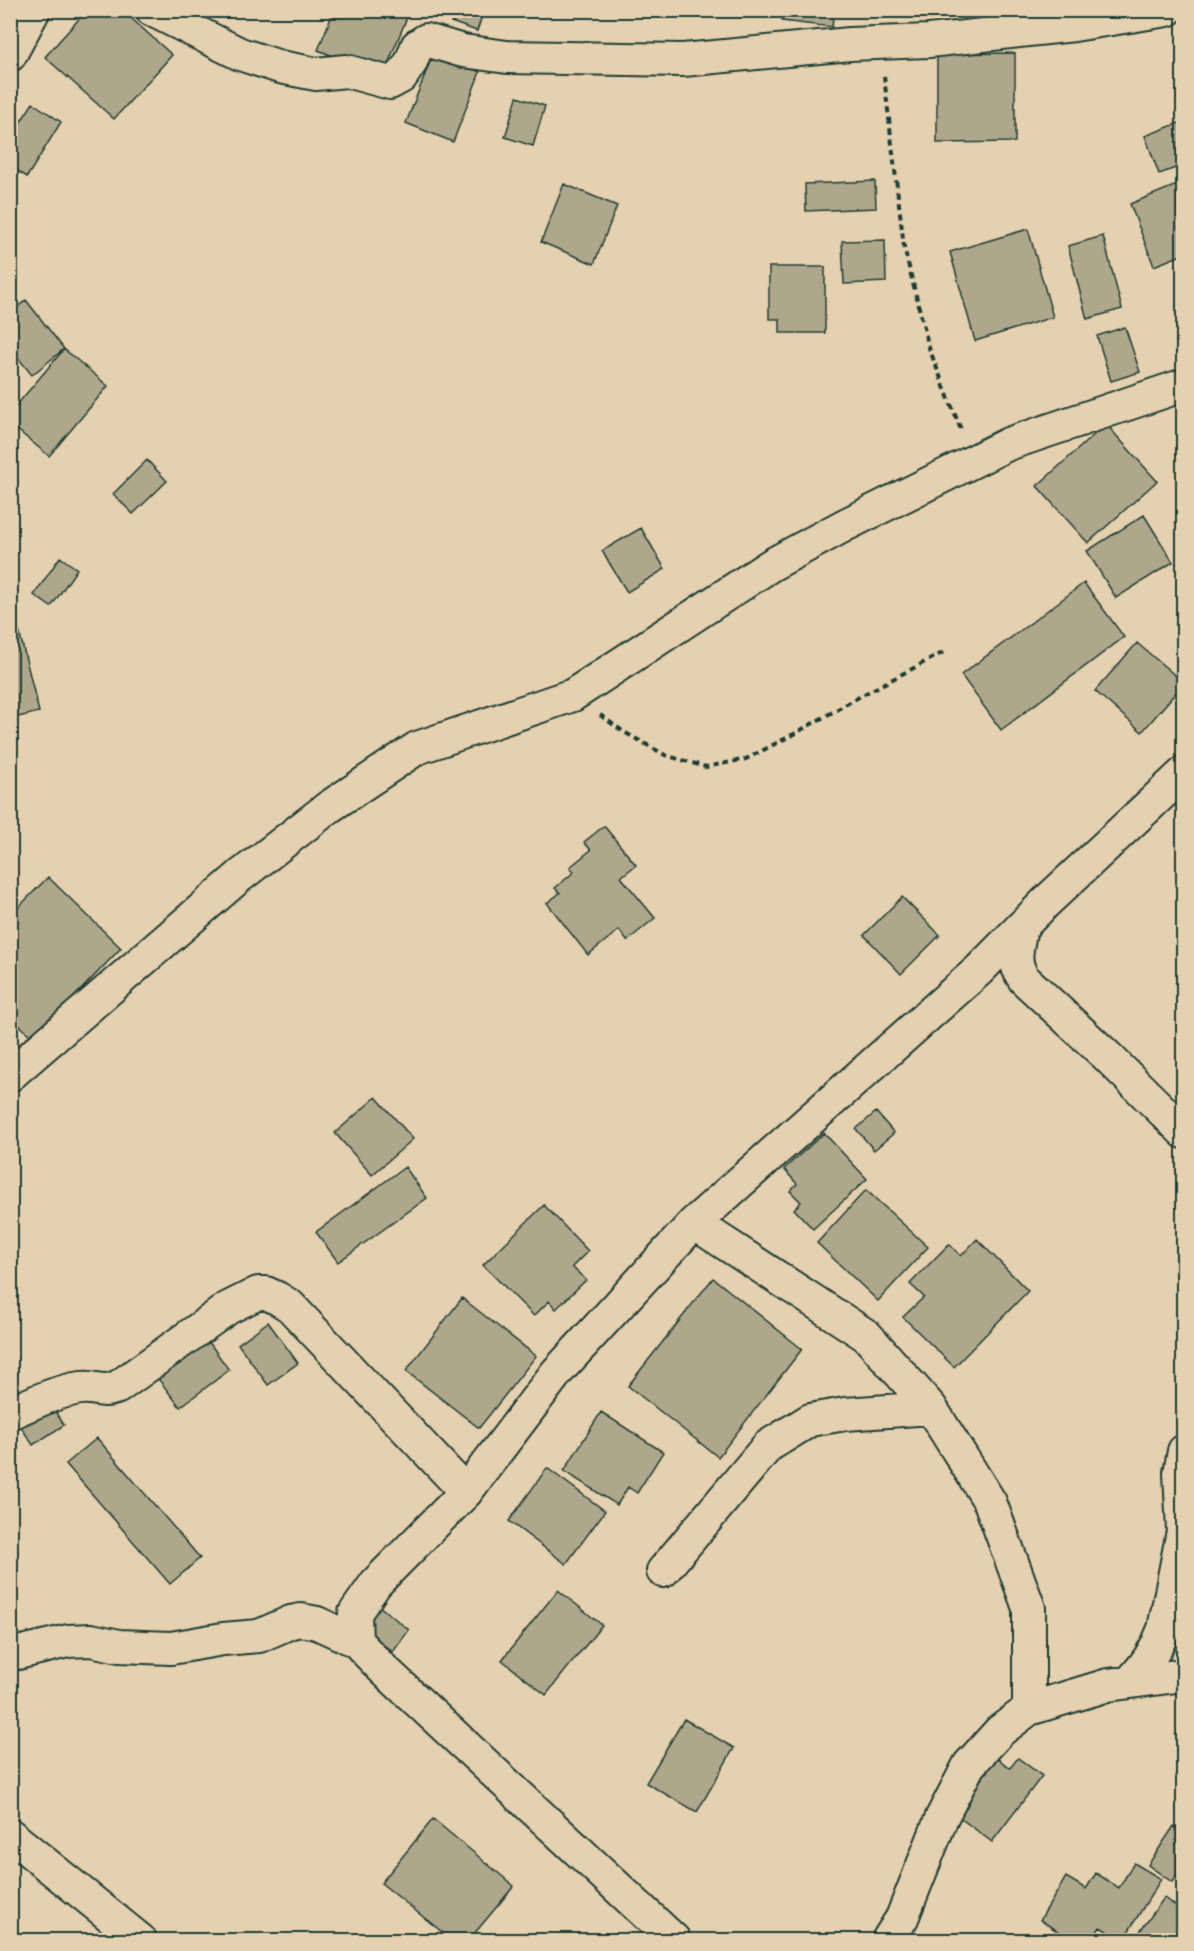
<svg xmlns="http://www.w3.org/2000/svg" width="1194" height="1951" viewBox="0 0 1194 1951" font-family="Itim,sans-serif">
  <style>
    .building { fill: #aea78c; stroke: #1f3d34; stroke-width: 1.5 }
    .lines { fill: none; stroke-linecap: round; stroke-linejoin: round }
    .minor-casing { stroke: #1f3d34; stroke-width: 36 }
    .path { stroke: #1f3d34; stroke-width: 4; stroke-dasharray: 6 4.5; stroke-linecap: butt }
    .minor { stroke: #e5d0af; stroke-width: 32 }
  </style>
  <rect width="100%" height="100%" fill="#e5d0af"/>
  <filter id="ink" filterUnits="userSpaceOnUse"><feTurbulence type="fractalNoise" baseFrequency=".0167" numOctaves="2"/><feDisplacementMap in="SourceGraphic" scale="12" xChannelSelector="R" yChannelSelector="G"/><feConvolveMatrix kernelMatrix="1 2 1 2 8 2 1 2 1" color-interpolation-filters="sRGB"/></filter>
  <g filter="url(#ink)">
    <path class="building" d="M87 10H122L172 55 114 119 45 57Z
      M334 10H410L383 76 318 50Z
      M455 10H484L477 31 451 22Z
      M783 10H834L832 27 782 21Z
      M1015 53V142L937 143V54Z
      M433 54 480 72 453 142 406 123Z
      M517 97 545 106 533 146 505 137Z
      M33 103 61 122 27 177 10 166V138Z
      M1184 121V165L1159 174 1145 136Z
      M875 181 876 208 806 211 805 184Z
      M1184 182V254L1154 266 1130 204Z
      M564 184 617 206 594 264 541 242Z
      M1028 229 1053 317 975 341 950 252Z
      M1103 236 1122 309 1087 319 1068 246Z
      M885 240 886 282 844 284 842 241Z
      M769 267H825V333H780V319H769Z
      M26 300 64 349 32 375 10 348V313Z
      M1125 327 1140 372 1111 381 1097 336Z
      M64 349 108 386 49 456 10 424V413Z
      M1106 424 1157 481 1088 543 1037 486Z
      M147 460 167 481 133 514 113 494Z
      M1144 515 1173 562 1116 598 1087 551Z
      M641 528 665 569 627 592 602 551Z
      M60 557 77 569 51 607 34 595Z
      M1084 583 1124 637 1001 730 961 675Z
      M15 615 39 712 10 719V617Z
      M1137 643 1184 683 1142 732 1095 691Z
      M604 826 636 865 621 877 655 918 627 941 619 930 588 955 547 903 560 893 555 888 574 872 570 867 591 850 584 842Z
      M48 877 121 948 34 1039 10 1016V916Z
      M902 897 940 935 901 974 864 935Z
      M376 1097 413 1139 372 1175 335 1133Z
      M876 1112 894 1133 874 1150 856 1129Z
      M824 1133 867 1179 813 1229 794 1209 801 1202 790 1191 797 1184 784 1169Z
      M405 1167 427 1198 338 1262 316 1232Z
      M866 1190 928 1247 878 1301 817 1243Z
      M544 1205 588 1251 572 1267 586 1280 556 1309 549 1301 534 1316 483 1265Z
      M977 1239 1028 1291 954 1367 903 1317 924 1297 910 1284 949 1244 961 1256Z
      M713 1278 802 1349 718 1457 628 1386Z
      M462 1298 536 1356 479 1428 406 1371Z
      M268 1322 298 1363 268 1385 238 1344Z
      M206 1338 229 1370 180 1407 156 1376Z
      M50 1403 64 1425 33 1445 19 1424Z
      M601 1412 663 1452 637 1493 628 1487 617 1505 564 1471Z
      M97 1438 200 1558 170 1584 66 1464Z
      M547 1468 605 1511 566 1564 509 1521Z
      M558 1590 602 1625 546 1695 502 1660Z
      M379 1606 409 1630 393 1652 362 1629Z
      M684 1719 734 1748 697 1812 646 1783Z
      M997 1758 1010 1768 1018 1758 1042 1776 992 1842 955 1814Z
      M433 1819 514 1886 469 1940H452L381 1883Z
      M1174 1826 1184 1833V1864L1172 1882 1148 1865Z
      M1134 1863 1161 1879 1123 1940 1100 1927 1092 1940H1058L1062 1934 1040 1920 1066 1877 1086 1889 1096 1873 1119 1888Z
      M1164 1898 1184 1912V1938L1182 1940H1134Z"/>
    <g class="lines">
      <g class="minor-casing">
        <path id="minor" d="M152 10 240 54 280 67 316 74 346 71 390 83 401 77 411 62 417 46 426 40 463 51 507 57 683 60 850 44 929 41 1074 25 1167 10
          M10 55 34 10
          M1021 927C1018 947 1011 961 1024 979L1107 1056 1184 1132
          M10 1075 240 876 329 807 417 748 573 695 771 565 845 525 1008 444 1184 385
          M694 1223 867 1336 931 1408 990 1502 1029 1608V1709
          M10 1413C33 1403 57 1391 81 1388 97 1386 99 1394 118 1387L228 1308 258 1293H266L277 1298 290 1306 466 1492
          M663 1571 768 1446 810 1420 845 1414 931 1408
          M10 1652 18 1653 68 1641 91 1640 119 1646 171 1648 223 1639 259 1636 291 1622 301 1620 317 1623 356 1641
          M1130 1682C1145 1666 1156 1651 1164 1629L1183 1531 1180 1473 1184 1451
          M10 1835 140 1940
          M674 1940 382 1668 356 1641 355 1613 376 1583 466 1492 557 1372 694 1223 979 970 1046 902 1184 773
          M888 1940 902 1918 942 1817 969 1765 1000 1731 1029 1709 1108 1685 1184 1675"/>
      </g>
      <path class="path" d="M884 76 904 247 929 348 961 430
        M600 715 624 732 665 755 706 767 746 759 794 734 866 693 946 651"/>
      <use href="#minor" class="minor"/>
    </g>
  </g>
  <rect width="1194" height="1951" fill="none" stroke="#e5d0af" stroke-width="36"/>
  <rect x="18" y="18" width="1158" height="1915" fill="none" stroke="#1f3d34" stroke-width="2" filter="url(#ink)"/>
</svg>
